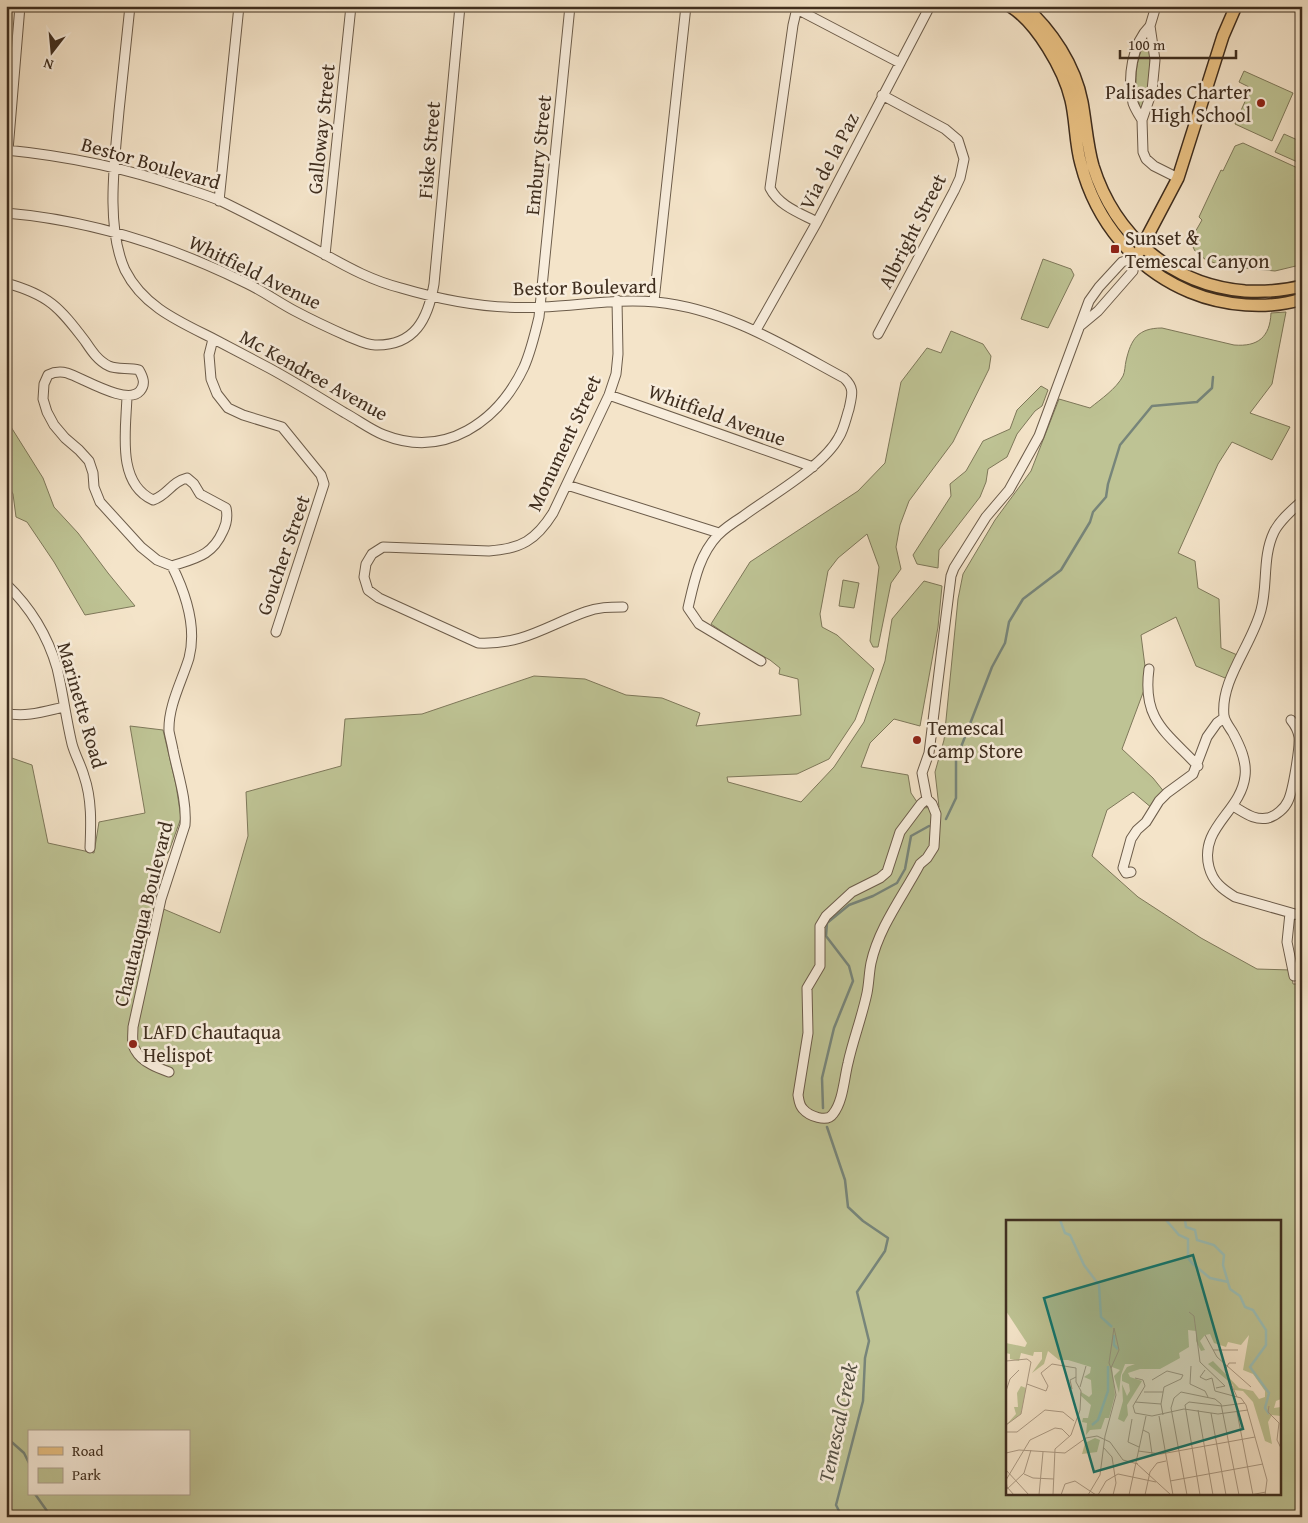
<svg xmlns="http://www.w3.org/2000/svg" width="1308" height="1523" viewBox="0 0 1308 1523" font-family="'Gentium Book Plus',serif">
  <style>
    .green { fill: #bec394; stroke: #7e785a; fill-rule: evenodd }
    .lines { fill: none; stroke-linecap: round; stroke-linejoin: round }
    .stream { stroke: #77857a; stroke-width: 2.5 }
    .minor-casing { stroke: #6c5c4a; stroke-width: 11 }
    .major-casing { stroke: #3f2e1f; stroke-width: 14 }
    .minor { stroke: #f8eddc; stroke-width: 9 }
    .major { stroke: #eac284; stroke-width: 11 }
    .poi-dot { fill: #8f2418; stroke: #f8eddc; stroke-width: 2 }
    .labels { text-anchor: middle; stroke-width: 5; stroke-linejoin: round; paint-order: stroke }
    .poi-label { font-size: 20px; fill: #3f2e1f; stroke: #f8eddc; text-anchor: start }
    .street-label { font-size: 20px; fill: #3f2e1f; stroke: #f8eddc }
    .water-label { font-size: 21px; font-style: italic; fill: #565245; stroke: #f8eddc }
    .inset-river { fill: none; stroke: #9cbfb6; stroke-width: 2.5 }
    .inset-road { fill: none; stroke: #ac9b85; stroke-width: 1 }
    .view { fill: #0f766e; fill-opacity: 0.15; stroke: #0f766e; stroke-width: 2.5 }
    .inset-edge { fill: none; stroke: #3f2e1f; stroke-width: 2.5 }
  </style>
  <rect width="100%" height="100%" fill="#f4e4c9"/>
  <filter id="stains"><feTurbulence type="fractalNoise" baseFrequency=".004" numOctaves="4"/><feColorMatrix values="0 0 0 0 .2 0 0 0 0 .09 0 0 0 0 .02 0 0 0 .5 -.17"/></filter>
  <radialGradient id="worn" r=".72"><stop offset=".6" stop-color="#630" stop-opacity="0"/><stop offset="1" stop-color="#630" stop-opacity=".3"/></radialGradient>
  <path class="green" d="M1148 38C1152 67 1151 82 1141 110 1133 87 1134 58 1148 38Z
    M1244 71 1293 93 1272 141 1235 124 1251 88 1239 82Z
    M1284 134 1302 142V164L1275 152Z
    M1243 143 1302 170V263L1300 265 1275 271 1224 266 1206 260 1195 251 1190 241 1202 220 1199 217 1221 170 1223 171 1235 146Z
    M1043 259 1071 269 1074 275 1048 328 1021 319Z
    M1286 312 1272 384 1250 413 1290 427 1272 460 1232 442 1218 464 1178 553 1195 561 1198 588 1219 599 1221 648 1242 657 1230 680 1196 666 1176 617 1141 635 1147 682 1122 749 1153 778 1165 793 1153 809 1133 792 1107 810 1092 856 1138 897 1201 938 1257 969 1291 970 1293 984H1302V1517H6V756L32 765 48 843 94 853 99 822 145 813 130 726 163 730 176 785 181 818 169 851 160 864 154 905 220 933 248 836 246 792 341 766 345 719 422 714 534 676 585 679 626 695 662 698 700 713 696 726 801 715 798 679 779 674 780 668 770 660 739 643 711 624 750 562 858 491 885 463 901 382 927 348 941 353 951 331 983 344 991 356 989 369 953 442 909 501 900 525 896 547 901 569 891 583 878 647H873L870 641 879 567 867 534 838 558 828 571 820 614 822 627 837 635 874 669 855 720 829 759 797 774 727 777 728 782 801 802 834 767 864 722 885 661 892 619 924 581 942 586 938 627 920 726 894 719 870 743 861 767 908 775 911 793 921 808 939 807 935 772 944 740 958 599 963 574 995 520 1031 471 1059 399 1090 408C1101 399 1116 389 1123 376 1125 372 1125 365 1126 361 1131 339 1138 328 1162 328L1234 345C1258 347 1270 337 1271 313ZM1007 1222H1279V1494H1007ZM29 1432H189V1494H29Z
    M1041 386 1048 390 1042 406 1035 411 1017 434 1007 457 988 469 986 482 980 497 939 550 938 568 917 564 913 555 951 496 950 484 966 471 983 441 1010 429 1017 410Z
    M6 419 43 478 54 507 78 533 108 573 135 606 85 615 54 562 27 522 16 517 13 494 6 481Z
    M843 580 859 583 854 608 839 606Z"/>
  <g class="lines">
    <path class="stream" d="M946 819 956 798V760L992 667 1005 643 1009 622 1023 599 1061 570 1090 522 1093 512 1106 497 1108 484 1120 445 1152 406 1197 402 1212 388 1213 377
      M823 1108 822 1078 834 1028 853 981 849 966 826 936 827 923 849 905 873 896 897 883 905 869 911 836 929 826
      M827 1127 845 1180 848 1207 863 1221 888 1238 885 1251 857 1292 869 1341 865 1358 863 1401 836 1505 842 1517
      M6 1437 24 1453 29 1463
      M35 1494 47 1511 46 1517"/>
    <g class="minor-casing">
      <path id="minor" d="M130 6C126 41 123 76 119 111 115 158 105 226 125 270 143 306 178 321 212 338 231 348 250 358 269 368 295 382 320 398 345 413 358 420 371 430 384 435 445 459 498 422 524 367 531 351 535 334 539 317L570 6
        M791 6 900 63
        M1156 6 1150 26 1155 60 1152 91 1142 120 1143 152 1146 159 1154 166 1178 178
        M797 8 793 25 770 188C779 206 800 213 817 222
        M1142 120C1139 115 1135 109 1133 103 1127 78 1132 44 1150 26
        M6 150C67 156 126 168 184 188 196 192 209 196 221 201 256 218 290 236 324 254 349 268 373 281 401 288 445 301 494 310 541 307 579 306 617 298 656 302 726 309 783 345 844 378 855 388 852 395 849 409 846 418 844 429 839 437 823 467 770 496 742 517 734 522 725 528 718 535 699 555 694 582 688 608L699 624 761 661
        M8 150 20 6
        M219 201 239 6
        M6 213C89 220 171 246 246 283 263 291 278 302 295 311 312 320 329 328 347 336 355 339 366 345 375 345 415 346 428 319 434 284L460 6
        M325 255 351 6
        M6 283C49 295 59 307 85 341 91 350 98 361 109 366 117 370 129 367 139 370 143 377 146 384 140 391 127 406 83 378 67 373 59 371 54 372 48 375L44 384 43 399 47 412 54 425 65 438 79 450 89 461 93 473 94 487 100 502 141 547 157 560 172 566C186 594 197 627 189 658 182 681 168 706 169 731 170 737 172 744 173 750 178 775 187 800 185 825L161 899 133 1027C133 1035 131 1045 136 1051 142 1062 158 1068 169 1072
        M617 300 618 354 616 374 609 395 553 513C536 540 521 549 489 551L383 547 372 554 366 564 364 577 368 590 379 598 478 643C523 645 546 626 585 612 598 607 610 607 623 607
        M654 301 686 6
        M756 330 817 222 930 6
        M878 334 954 191 960 178 964 159 958 140 945 129 882 95
        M213 339 209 355 211 379 217 394 228 408 243 415 282 427 321 475 324 484 276 632
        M609 395 813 467
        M127 396C126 430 116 483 153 500 168 495 171 482 187 478L194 484 200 494 226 508C228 517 227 523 223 531 212 556 196 558 172 566
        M567 485 719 533
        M6 499V513
        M1302 501C1292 510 1280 520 1274 532 1262 557 1268 585 1261 610 1252 645 1220 680 1224 716 1225 722 1230 728 1233 733 1240 746 1247 761 1245 776 1241 812 1199 827 1209 867 1213 882 1222 889 1235 897L1302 916
        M6 584C30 607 48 637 57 668 63 693 66 719 72 744 75 755 81 765 84 776 92 799 91 824 90 848
        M1149 669C1142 720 1166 732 1198 766
        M6 713C25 718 46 711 64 707
        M927 799 932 804 936 814 934 847 927 858 920 864C903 896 879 927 871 963 869 973 869 983 867 993 862 1017 853 1040 848 1063 844 1079 843 1102 833 1114 827 1123 809 1116 803 1109 799 1105 799 1100 798 1095L808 1033 807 988 820 966V926L826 916 852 892 880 878 887 872 900 832 921 804Z
        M927 799 922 773 929 753 951 576 954 568 986 517 1009 490 1039 436 1089 301 1099 287 1122 262 1135 258 1133 271 1098 311 1080 326
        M1233 806C1244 812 1254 821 1268 818 1276 816 1285 808 1288 801 1293 791 1300 748 1299 737 1298 729 1295 725 1291 720
        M1131 872 1126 873 1123 868 1131 839 1137 830 1146 822 1159 801 1167 793 1193 774 1207 737 1217 723 1224 718
        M1290 913 1287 942 1294 976"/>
    </g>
    <g class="major-casing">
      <path id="major" d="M1010 6C1037 23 1064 70 1071 100 1076 121 1075 143 1081 164 1096 222 1135 269 1190 292 1224 306 1267 310 1302 299
        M1024 6C1052 30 1075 66 1082 102 1086 124 1087 145 1093 166 1115 236 1172 285 1245 291 1264 292 1283 291 1302 286
        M1139 252 1178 178 1223 36 1236 6"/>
    </g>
    <use href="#minor" class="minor"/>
    <use href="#major" class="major"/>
  </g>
  <g class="poi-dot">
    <circle cx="1261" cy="103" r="5"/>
    <rect x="1110" y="244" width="10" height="10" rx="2.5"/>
    <circle cx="917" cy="740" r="5"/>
    <circle cx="133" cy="1044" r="5"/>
  </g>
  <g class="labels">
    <g class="poi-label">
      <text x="1251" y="99" text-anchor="end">Palisades Charter<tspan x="1251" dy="23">High School</tspan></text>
      <text x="1125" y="245">Sunset &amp;<tspan x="1125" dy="23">Temescal Canyon</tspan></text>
      <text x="927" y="735">Temescal<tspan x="927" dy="23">Camp Store</tspan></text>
      <text x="143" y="1039">LAFD Chautaqua<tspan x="143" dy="23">Helispot</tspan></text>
    </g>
    <g class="street-label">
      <text transform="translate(321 129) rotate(-84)" y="7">Galloway Street</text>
      <text transform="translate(429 150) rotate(-85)" y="7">Fiske Street</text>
      <text transform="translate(538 155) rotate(-84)" y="7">Embury Street</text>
      <text transform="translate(829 161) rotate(-63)" y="7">Via de la Paz</text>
      <text transform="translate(151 163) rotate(16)" y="7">Bestor Boulevard</text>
      <text transform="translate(912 231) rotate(-63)" y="7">Albright Street</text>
      <text transform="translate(255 272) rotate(26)" y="7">Whitfield Avenue</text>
      <text transform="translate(585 287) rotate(-1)" y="7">Bestor Boulevard</text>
      <text transform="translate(314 375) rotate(29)" y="7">Mc Kendree Avenue</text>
      <text transform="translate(717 415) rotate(20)" y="7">Whitfield Avenue</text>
      <text transform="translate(564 443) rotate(-65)" y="7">Monument Street</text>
      <text transform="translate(283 555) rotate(-71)" y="7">Goucher Street</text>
      <text transform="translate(82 705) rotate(74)" y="7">Marinette Road</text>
      <text transform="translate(143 914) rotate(-76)" y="7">Chautauqua Boulevard</text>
    </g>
    <g class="water-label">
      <text transform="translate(838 1423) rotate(-78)" y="7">Temescal Creek</text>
    </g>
  </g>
  <g transform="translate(1006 1220)">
    <rect width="275" height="275" fill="#f4e4c9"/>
    <path d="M0 0H275V179L270 181 268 188 275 187V196L266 195 262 202 266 224 259 221 247 182 237 171 228 170 227 165 202 144 207 141 233 168 247 171 253 179 259 177V171L247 154 237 150 243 115 235 125 222 122 220 127 208 123 204 114 199 115 194 121 199 130 195 131 190 121V111L182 110 183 127 173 133 174 138 154 149H134L122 153 124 157 136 161 121 185 122 195 118 202 112 199 117 181 116 164 121 176 124 171 123 164 116 161V155L121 147 129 144H119L115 155 113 173 108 156 114 150 106 147 109 175 103 198H99L95 209 84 210 80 215 81 203 76 202 77 198H82L85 185 74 175 75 172 83 177 86 174 85 160 78 157 84 153 85 147 62 140H53L42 131 38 144 26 153 36 139V132H28L27 136 15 133 13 141 4 139V134L0 133V123L19 127 21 123 0 91ZM15 166 20 168 15 194 0 205 10 194 8 187H12L11 173ZM89 218 94 220 91 232 76 234 79 223Z" fill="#bec394"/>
    <path class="inset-river" d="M54 0 59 13 64 15 78 45 93 65 95 97 106 107M160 0 173 15 182 19V38L187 44 204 58 222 62M179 0 180 7 189 10 191 20 208 25 218 35 217 45 224 69 234 76 239 87 247 90 260 110V125L244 147 263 173 259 188 263 194M108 115V125L112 129M86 205 92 200 102 171V146"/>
    <path class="inset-road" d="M183 92 188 96 194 142 219 166 210 168M108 108 113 130 105 148 103 143ZM199 115 211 137 245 167M207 130H232M0 141 21 139 25 142M230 143H223L219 150 231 177M46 144 70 148V162L75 171 74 190 65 215 49 229 47 275M185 146 184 164 199 171 202 177M199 150 194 157 200 160 206 158 209 171 235 178 240 185 261 260 259 275M129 158 137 160 139 166 127 186 129 193 146 196 178 189 212 194 242 190M146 160 161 151 177 155 175 159 158 167 155 184 157 195M21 164 40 171 42 166 35 153 46 144M74 167 80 146M66 169 64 160 70 157M0 171 4 159 13 150M138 172H157M129 182 155 184M263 186 262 192 273 203 271 220 275 228M192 190 207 275M231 192 247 275M205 193 220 275M153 196 167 275M126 199 122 222 133 227M0 205 15 194 25 142M137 210 143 213 146 234M0 212H11L39 190 57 192 68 201M99 216 110 175 105 148M97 227 106 237 110 263 107 275M132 231 155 234 249 217M0 233 13 230 59 233 80 218 91 216 104 222 117 240 132 244M130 243 165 275M0 250 23 275M18 254 27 258 48 259M164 261 257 244M0 270 18 253 25 230M8 275 1 267 0 260 24 220 49 208 56 209 64 217M33 275 37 232M55 275 59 264 69 261 90 275M82 275 94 255 99 216M92 275 100 261 112 254 150 262M123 275 140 196M139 275 144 252 151 243 160 241M181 275 165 188 168 178 175 172 209 179 215 184 233 275M194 275 179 185 183 182 216 186 239 183M244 275 260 272"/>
    <path class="view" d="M187 35 237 209 88 252 38 78Z"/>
    <rect width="275" height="275" class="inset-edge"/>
  </g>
  <rect width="1308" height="1523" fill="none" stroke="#f4e4c9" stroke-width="25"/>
  <rect x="8" y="8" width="1293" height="1508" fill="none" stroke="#3f2e1f" stroke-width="2.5"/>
  <rect x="12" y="12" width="1283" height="1498" fill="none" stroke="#3f2e1f"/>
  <rect x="28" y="1430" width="162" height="65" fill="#f8eddc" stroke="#aea190"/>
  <rect x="38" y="1447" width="25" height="8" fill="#eac284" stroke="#aea190"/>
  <text x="72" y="1456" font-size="15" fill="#3f2e1f">Road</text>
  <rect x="38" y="1468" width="25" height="15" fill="#bec394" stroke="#aea190"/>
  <text x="72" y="1480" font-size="15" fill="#3f2e1f">Park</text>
  <g transform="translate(52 52) rotate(196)" stroke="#f8eddc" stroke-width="4" paint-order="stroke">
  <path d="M0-4L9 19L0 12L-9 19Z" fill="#3f2e1f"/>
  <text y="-8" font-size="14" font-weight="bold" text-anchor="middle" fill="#3f2e1f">N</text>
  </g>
  <path d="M1120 50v8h116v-8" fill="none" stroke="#3f2e1f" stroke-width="2.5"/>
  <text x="1128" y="50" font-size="15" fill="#3f2e1f" stroke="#f8eddc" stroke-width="4" paint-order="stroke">100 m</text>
  <rect width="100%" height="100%" filter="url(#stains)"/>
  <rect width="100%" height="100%" fill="url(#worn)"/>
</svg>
